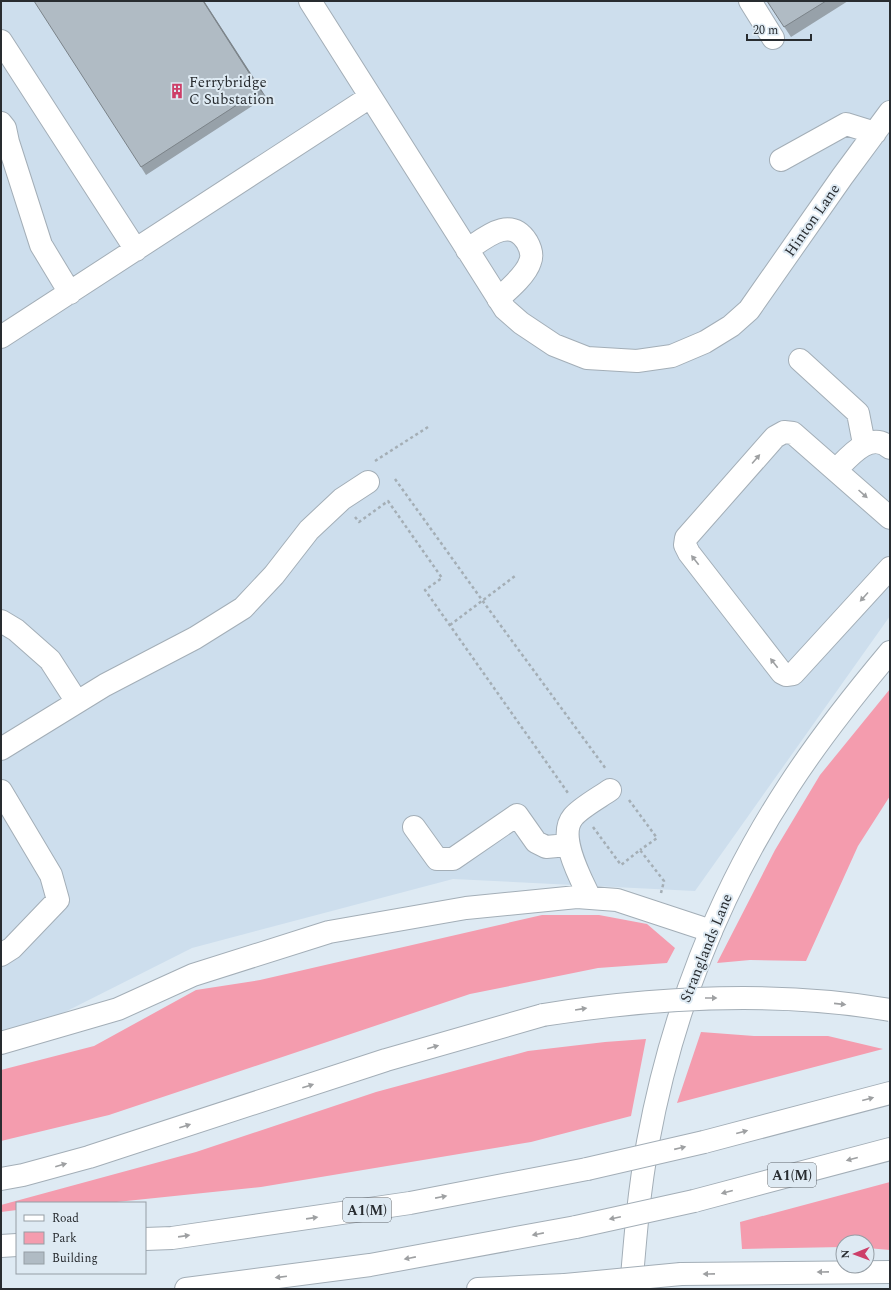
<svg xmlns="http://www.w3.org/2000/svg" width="891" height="1290" viewBox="0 0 891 1290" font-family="Spectral,serif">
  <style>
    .built { fill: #cddeed }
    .green { fill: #f49cae }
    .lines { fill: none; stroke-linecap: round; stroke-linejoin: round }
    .minor-casing { stroke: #a3aeb7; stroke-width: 24 }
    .major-casing { stroke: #a3aeb7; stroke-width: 24 }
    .highway-casing { stroke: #a3aeb7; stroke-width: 24 }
    .path { stroke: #a4aeb5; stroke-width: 2.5; stroke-dasharray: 3 3; stroke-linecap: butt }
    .minor { stroke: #fff; stroke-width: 22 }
    .major { stroke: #fff; stroke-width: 22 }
    .highway { stroke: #fff; stroke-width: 22 }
    .highway-bridge-casing { stroke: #a3aeb7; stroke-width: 24; stroke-linecap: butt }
    .highway-bridge { stroke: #fff; stroke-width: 22 }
    .wall { fill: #97a1a9 }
    .shaded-wall { fill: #7b8389 }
    .building { fill: #b0bbc4; stroke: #7b8389 }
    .oneway { fill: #9ea0a2 }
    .labels { text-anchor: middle; stroke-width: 4; stroke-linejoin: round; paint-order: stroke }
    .shield { fill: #deeaf3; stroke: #5f656a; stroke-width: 1 }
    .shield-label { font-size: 14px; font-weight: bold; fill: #282c30 }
    .poi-label { font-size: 15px; fill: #282c30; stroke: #deeaf3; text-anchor: start }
    .street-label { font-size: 15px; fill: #282c30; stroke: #deeaf3 }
  </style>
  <rect width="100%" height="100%" fill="#deeaf3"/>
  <path class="built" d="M1 1H890V616L695 891 453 879 192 948 55 1017 1 1033Z"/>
  <path class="green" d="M890 689V796L858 846 806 961 750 960 717 963 775 850 820 775Z
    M542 915H599L647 924 675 948 667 963 598 968 470 994 109 1115 1 1141V1070L94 1046 196 990 260 980Z
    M701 1032 754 1036H828L883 1049 677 1103Z
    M646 1039 631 1116 531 1142 261 1187 107 1203H17V1210L1 1212V1205L196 1152 376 1092 528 1051 605 1042Z
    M890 1182V1250L867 1248V1242H843V1247L742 1249 740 1222Z"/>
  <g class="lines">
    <g class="minor-casing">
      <path id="minor" d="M310 1 505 309 521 323 554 345 587 358 637 361 672 356 705 342 731 326 749 310 842 177 890 112
        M750 1 773 38
        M1 41 136 250
        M1 123 5 128 8 142 41 245 70 293
        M781 160 846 124 875 133
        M467 250C485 238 510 215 527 242 531 249 533 255 530 262 526 275 508 290 498 299
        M1 337 370 97
        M800 360 858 413 864 444
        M836 470C849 457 870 430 890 448
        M890 518 793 433 784 432 775 437 686 538 685 545 689 553 782 673 786 675 793 674 890 568
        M1 621 16 630 50 660 77 702
        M1 749 105 685 195 638 243 608 274 575 309 530 342 499 368 482
        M1 791 51 875 58 900 12 948 1 955
        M414 827 437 859H453L517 815 536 842 546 847 568 845
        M590 898C581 879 557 836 573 817 580 808 600 797 610 790
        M1 1043 118 1009 193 975 329 932 466 908 577 897 617 900 711 931"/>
    </g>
    <g class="major-casing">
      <path id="major" d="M631 1289C635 1240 639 1190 648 1142 671 1016 718 894 788 787 819 739 854 695 890 652"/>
    </g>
    <g class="highway-casing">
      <path id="highway" d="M704 1142 890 1093
        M1 1179 23 1175 89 1157 386 1060 543 1015
        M694 1201 890 1149
        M145 1239 172 1238 410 1203 587 1169
        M1 1246 17 1245
        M681 1274 890 1272
        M186 1289 370 1265 576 1227
        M478 1289 565 1285"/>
    </g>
    <path class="path" d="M375 461 428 427
      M395 479 482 600 606 769
      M355 517 359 522 388 501 442 578 425 590 568 793
      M450 625 515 576
      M629 800 657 838 640 850
      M593 827 621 865 640 850 664 881 661 893"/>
    <use href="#minor" class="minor"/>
    <use href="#major" class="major"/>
    <use href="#highway" class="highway"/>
    <g class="highway-bridge-casing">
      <path id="highway-bridge" d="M543 1015C657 997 775 990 890 1010
        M587 1169 704 1142
        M576 1227 694 1201
        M565 1285 681 1274"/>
    </g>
    <use href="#highway-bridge" class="highway-bridge"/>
  </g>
  <path class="wall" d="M204 1 266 97 146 175 141 167Z
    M767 1H848L791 37Z"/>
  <path class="shaded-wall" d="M203 1H204L266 97 260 90Z"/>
  <path class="building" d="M34 1H203L260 90 141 167Z
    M767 1H826L784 27Z"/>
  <defs><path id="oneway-solid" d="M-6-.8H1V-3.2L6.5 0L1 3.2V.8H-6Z"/></defs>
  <g class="oneway">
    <use href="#oneway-solid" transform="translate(756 459) rotate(-49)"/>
    <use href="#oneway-solid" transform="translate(863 494) rotate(42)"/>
    <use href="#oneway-solid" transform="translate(695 560) rotate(-128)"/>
    <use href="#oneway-solid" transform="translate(864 597) rotate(132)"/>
    <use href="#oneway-solid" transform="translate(774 663) rotate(-128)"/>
    <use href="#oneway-solid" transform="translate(711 998)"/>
    <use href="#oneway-solid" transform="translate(840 1004) rotate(6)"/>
    <use href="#oneway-solid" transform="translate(581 1009) rotate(-9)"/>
    <use href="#oneway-solid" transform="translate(433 1047) rotate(-16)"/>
    <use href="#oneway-solid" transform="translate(308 1086) rotate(-18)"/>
    <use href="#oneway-solid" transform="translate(868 1099) rotate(-15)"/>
    <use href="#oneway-solid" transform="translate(185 1126) rotate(-18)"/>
    <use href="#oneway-solid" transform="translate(742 1132) rotate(-15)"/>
    <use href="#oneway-solid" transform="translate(680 1148) rotate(-13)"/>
    <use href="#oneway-solid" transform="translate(852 1159) rotate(165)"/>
    <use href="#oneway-solid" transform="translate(61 1165) rotate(-16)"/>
    <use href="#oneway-solid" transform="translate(727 1192) rotate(165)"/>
    <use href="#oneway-solid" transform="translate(441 1197) rotate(-11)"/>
    <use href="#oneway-solid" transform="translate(312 1218) rotate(-8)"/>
    <use href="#oneway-solid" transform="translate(615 1218) rotate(168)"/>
    <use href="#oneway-solid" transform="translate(538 1234) rotate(169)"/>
    <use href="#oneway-solid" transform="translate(184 1236) rotate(-8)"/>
    <use href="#oneway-solid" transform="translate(410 1258) rotate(169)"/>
    <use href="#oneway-solid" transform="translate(823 1272) rotate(179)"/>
    <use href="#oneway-solid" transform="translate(709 1274) rotate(179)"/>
    <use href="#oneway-solid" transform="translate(281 1277) rotate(173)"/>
  </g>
  <defs>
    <g id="building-bare" transform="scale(1.2)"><path d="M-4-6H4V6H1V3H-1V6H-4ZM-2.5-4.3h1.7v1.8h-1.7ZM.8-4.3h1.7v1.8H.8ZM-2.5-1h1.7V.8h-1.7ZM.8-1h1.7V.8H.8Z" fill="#cd3f69" stroke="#deeaf3" stroke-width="2.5" paint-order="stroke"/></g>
  </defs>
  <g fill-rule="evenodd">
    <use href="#building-bare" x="177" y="91"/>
  </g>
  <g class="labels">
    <g class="shield">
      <rect x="768" y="1163" width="48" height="24" rx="3"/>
      <rect x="343" y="1198" width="48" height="24" rx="3"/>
    </g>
    <g class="shield-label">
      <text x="792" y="1180">A1(M)</text>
      <text x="367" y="1215">A1(M)</text>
    </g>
    <g class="poi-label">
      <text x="189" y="87">Ferrybridge<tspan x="189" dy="17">C Substation</tspan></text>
    </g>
    <g class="street-label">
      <text transform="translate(812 220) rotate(-55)" y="5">Hinton Lane</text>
      <text transform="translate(706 948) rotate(-68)" y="5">Stranglands Lane</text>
    </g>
  </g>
  <rect width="891" height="1290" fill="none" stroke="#282c30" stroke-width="4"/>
  <rect x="16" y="1202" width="130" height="72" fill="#deeaf3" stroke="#959ea5"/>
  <rect x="24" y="1215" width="20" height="6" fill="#ffffff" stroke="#959ea5"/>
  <text x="52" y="1222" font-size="12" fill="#282c30">Road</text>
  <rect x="24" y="1232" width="20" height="12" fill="#f49cae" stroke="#959ea5"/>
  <text x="52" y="1242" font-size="12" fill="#282c30">Park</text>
  <rect x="24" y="1252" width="20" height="12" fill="#b0bbc4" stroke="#959ea5"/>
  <text x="52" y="1262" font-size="12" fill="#282c30">Building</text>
  <g transform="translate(855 1254) rotate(269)"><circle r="19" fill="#deeaf3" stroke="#959ea5"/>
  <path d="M0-3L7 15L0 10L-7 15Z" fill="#cd3f69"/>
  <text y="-6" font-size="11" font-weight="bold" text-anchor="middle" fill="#282c30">N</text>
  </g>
  <path d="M747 34v6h64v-6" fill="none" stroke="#282c30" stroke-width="2"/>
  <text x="753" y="34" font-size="12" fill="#282c30" stroke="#deeaf3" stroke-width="3" paint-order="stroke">20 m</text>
</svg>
